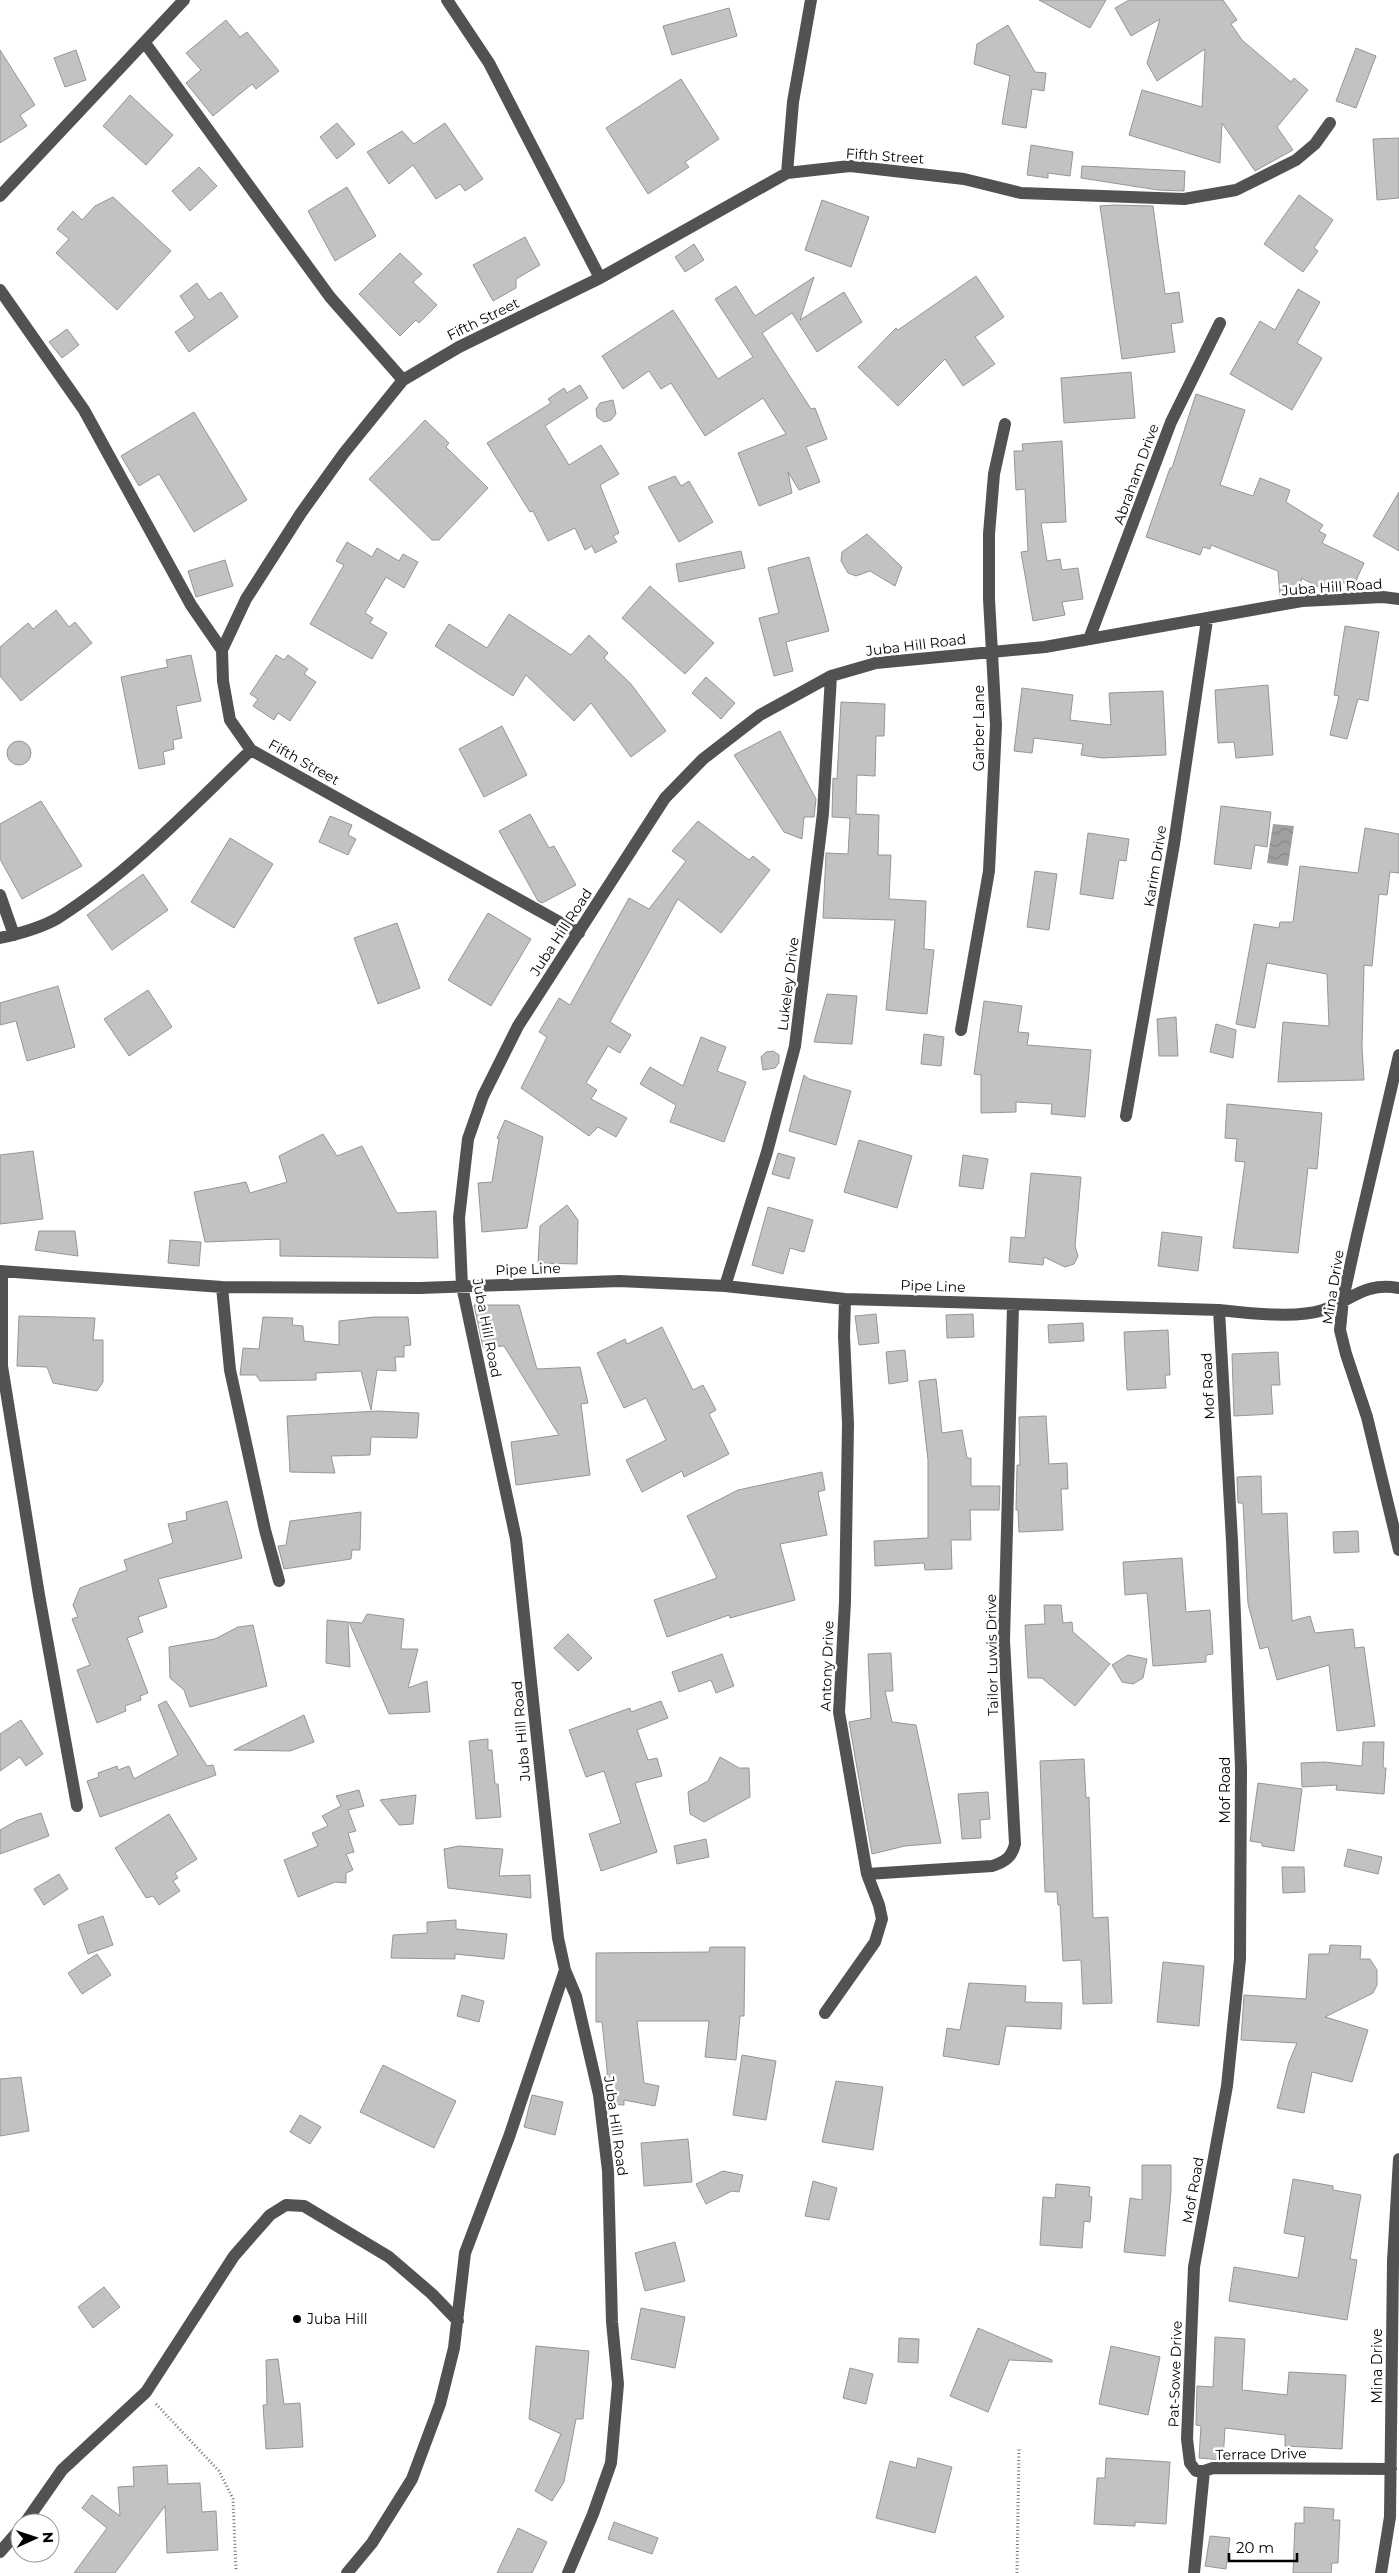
<svg xmlns="http://www.w3.org/2000/svg" width="1399" height="2573" viewBox="0 0 1399 2573" font-family="Montserrat,sans-serif">
  <style>
    .water { fill: url(#water-waves) }
    .building { fill: #c2c2c2; stroke: #969696 }
    .lines { fill: none; stroke-linecap: round; stroke-linejoin: round }
    .path { stroke: #747474; stroke-width: 3; stroke-dasharray: 1 2.5; stroke-linecap: butt }
    .minor { stroke: #525252; stroke-width: 12 }
    .poi-dot { fill: #000; stroke: #fff; stroke-width: 2 }
    .labels { text-anchor: middle; stroke-width: 5; stroke-linejoin: round; paint-order: stroke }
    .street-label { font-size: 14px; fill: #000; stroke: #fff }
    .poi-label { font-size: 14px; fill: #000; stroke: #fff; text-anchor: start }
  </style>
  <defs>
    <pattern id="water-waves" width="16" height="10" patternUnits="userSpaceOnUse" patternTransform="scale(1.25)"><rect width="16" height="10" fill="#a0a0a0"/><path d="M0 5q4-4 8 0t8 0" fill="none" stroke="#888"/></pattern>
  </defs>
  <rect width="100%" height="100%" fill="#fff"/>
  <path class="water" d="M1273 824 1294 826 1288 866 1267 863Z"/>
  <path class="building" d="M1039 0H1106L1090 28Z
    M1129 0H1223L1237 20 1231 24 1242 40 1291 82 1294 78 1308 90 1277 127 1293 150 1255 171 1222 123 1220 163 1129 135 1142 90 1202 107 1205 49 1157 81 1147 63 1160 19 1131 36 1115 8Z
    M729 8 737 36 672 55 663 26Z
    M226 20 240 37 247 32 279 71 256 89 252 84 213 116 186 83 201 70 186 53Z
    M1008 25 1035 72 1046 73 1044 91 1032 89 1026 128 1002 124 1010 76 974 64 977 44Z
    M1356 48 1376 56 1356 108 1336 101Z
    M0 50 35 105 20 115 27 126 0 143Z
    M76 50 86 80 65 87 54 58Z
    M681 79 719 139 685 162 689 167 648 194 606 128Z
    M130 95 173 135 146 165 103 126Z
    M337 123 355 144 337 159 320 137Z
    M445 123 483 179 465 191 460 184 436 199 413 165 389 184 367 152 402 131 414 144Z
    M1399 138V198L1377 200 1373 139Z
    M1031 145 1073 152 1070 176 1048 173V178L1027 175Z
    M1082 166 1185 171 1184 191 1158 190 1081 178Z
    M199 167 217 186 190 211 172 191Z
    M347 187 376 236 335 261 308 211Z
    M1299 195 1333 220 1314 248 1318 251 1303 272 1264 244Z
    M113 197 171 251 117 310 56 253 69 239 57 229 73 211 82 220 95 206Z
    M822 200 869 217 851 267 805 250Z
    M1114 205 1153 206 1165 294 1179 292 1183 322 1171 324 1175 352 1122 359 1100 206Z
    M525 237 540 265 516 279V288L493 301 473 265Z
    M694 244 704 260 685 272 675 257Z
    M400 253 422 274 413 282 437 305 419 323 416 320 400 336 359 294Z
    M976 276 1004 317 975 337 995 364 963 386 945 359 898 406 858 367 896 328 898 330Z
    M814 277 800 320 844 292 862 322 817 352 792 313 762 333 811 409 815 408 827 439 806 447 820 482 799 490 788 472 792 493 759 506 738 453 786 434 763 398 705 436 671 383 661 389 649 371 623 389 602 356 673 310 718 379 753 357 715 299 736 286 755 316Z
    M197 283 209 300 221 292 238 317 189 352 175 332 195 318 180 296Z
    M1298 289 1320 302 1297 343 1322 358 1292 410 1230 374 1260 321 1275 330Z
    M67 329 79 345 62 358 49 342Z
    M1131 372 1135 418 1064 423 1061 378Z
    M580 385 588 398 545 426 569 465 601 445 619 474 600 485 619 533 613 536 617 542 595 553 592 546 585 550 575 528 548 541 533 511 530 512 487 443 551 403 548 399 564 388 567 393Z
    M1196 394 1245 410 1220 485 1253 496 1260 478 1290 490 1286 502 1323 525 1319 531 1326 535 1322 543 1364 563 1353 587 1337 580 1332 591 1329 592 1301 578 1303 593 1280 596 1278 571 1211 545 1210 549 1203 547 1200 555 1146 537 1170 468H1172Z
    M613 400 616 414 611 420 604 422 597 417 596 409 600 403Z
    M194 412 247 500 194 532 159 474 139 486 121 456Z
    M425 420 449 443 446 447 488 488 439 540H432L369 479Z
    M1062 441 1066 522 1041 523 1047 561 1060 559 1062 570 1078 568 1083 599 1062 602 1065 615 1033 621 1021 552 1028 551 1025 489 1016 490 1014 451H1023L1022 444Z
    M675 476 681 486 689 481 713 522 679 542 648 487Z
    M1399 492V551L1373 536Z
    M867 534 902 567 895 586 870 571 856 576 848 573 841 561 842 552Z
    M347 542 372 557 377 548 399 561 403 554 418 562 404 588 386 577 365 613 373 618 370 623 387 633 372 659 310 624 344 565 336 561Z
    M741 551 745 568 679 582 676 564Z
    M809 557 829 631 786 642 793 671 774 676 759 618 779 613 768 568Z
    M225 560 233 586 196 597 188 571Z
    M650 586 714 643 685 674 622 618Z
    M56 610 69 627 75 622 92 643 21 701 0 676V647L28 623 33 629Z
    M509 614 571 655 589 635 608 653 604 658 631 684 666 731 631 757 591 703 574 721 526 675 513 696 435 646 449 624 487 648Z
    M1345 626 1379 632 1368 701 1358 699 1347 739 1330 735 1339 696 1334 695Z
    M191 655 201 701 176 706 182 738 173 740 174 749 163 752 165 764 139 769 121 677 168 667 166 660Z
    M276 655 284 660 288 655 308 669 304 674 316 682 290 721 278 713 274 720 253 706 258 699 250 694Z
    M706 677 735 703 721 719 692 693Z
    M1268 685 1273 755 1236 758 1234 742 1218 743 1215 690Z
    M1022 688 1073 695 1070 720 1111 725 1109 693 1163 691 1166 755 1102 758 1081 755 1083 744 1034 738 1032 753 1014 751Z
    M841 702 885 704 884 736H876L875 776 857 775 856 814 879 815 878 855H891L889 899 926 901 924 949 934 950 927 1014 886 1010 895 920 823 918 826 853 848 854 850 818 832 817 833 778 837 779Z
    M502 726 527 775 484 797 459 749Z
    M780 731 816 799 814 817H804L802 839 784 832 734 755Z
    M7 753a12 12 0 1 1 24 0a12 12 0 1 1-24 0Z
    M41 801 82 866 22 899 0 859V824Z
    M1221 806 1271 812 1267 847 1255 845 1251 869 1214 864Z
    M530 814 549 848 554 846 576 885 542 903 538 901 499 831Z
    M330 816 352 825 348 835 356 839 348 855 319 842Z
    M698 821 749 860 753 856 770 870 721 933 678 899 610 1022 631 1035 620 1053 608 1046 586 1083 597 1090 591 1099 627 1118 616 1137 598 1127 589 1136 521 1088 547 1037 539 1032 559 998 570 1005 629 898 649 909 686 861 672 851Z
    M1365 828 1399 834V873L1390 872 1387 895 1379 894 1372 966 1364 965 1362 1047 1364 1080 1278 1082 1283 1022 1329 1026 1327 974 1267 963 1255 1028 1236 1024 1254 924 1279 928 1280 922H1293L1300 866 1358 873Z
    M1088 833 1129 839 1126 861 1119 860 1113 899 1080 894Z
    M230 838 273 864 234 928 191 902Z
    M1035 871 1057 874 1049 930 1027 927Z
    M143 874 168 910 112 950 87 915Z
    M488 913 531 939 491 1006 448 980Z
    M397 923 420 988 378 1004 354 938Z
    M58 986 75 1047 27 1061 16 1021 0 1025V1003Z
    M148 990 172 1027 129 1056 104 1019Z
    M827 994 857 996 852 1044 814 1042Z
    M984 1001 1022 1006 1018 1032 1029 1033 1027 1045 1091 1050 1085 1117 1051 1114 1052 1104 1016 1102V1112L981 1113V1075L974 1074Z
    M1176 1017 1178 1056H1159L1157 1019Z
    M1216 1024 1236 1030 1233 1058 1210 1052Z
    M924 1034 944 1037 941 1066 921 1064Z
    M701 1037 726 1047 717 1071 746 1082 724 1142 670 1122 676 1105 640 1084 650 1067 683 1086Z
    M773 1051 779 1055V1063L775 1068 763 1070 761 1057 766 1052Z
    M804 1075 809 1079 851 1091 836 1145 789 1131Z
    M1227 1104 1322 1113 1317 1169 1308 1168 1298 1253 1233 1248 1245 1162 1235 1161 1237 1139 1225 1138Z
    M505 1120 543 1137 527 1228 482 1232 478 1183 492 1182 499 1139 497 1138Z
    M323 1134 337 1156 362 1146 397 1213 436 1211 438 1258 280 1256V1239L205 1242 194 1192 246 1182 250 1193 287 1182 279 1156Z
    M859 1140 912 1156 897 1208 844 1192Z
    M33 1151 43 1219 0 1224V1155Z
    M778 1153 795 1158 789 1179 772 1174Z
    M963 1155 988 1159 983 1189 959 1186Z
    M1031 1173 1081 1177 1075 1246 1078 1256 1074 1264 1065 1267 1044 1257 1043 1265 1009 1262 1011 1237 1025 1238Z
    M567 1205 578 1220 577 1264 538 1263 540 1226Z
    M768 1207 813 1220 804 1252 790 1248 783 1274 752 1265Z
    M39 1231H75L78 1256 35 1250Z
    M1162 1232 1202 1237 1198 1271 1158 1266Z
    M170 1240 201 1242 199 1266 168 1263Z
    M474 1305H519L537 1369 580 1367 588 1403 581 1404 590 1475 516 1485 511 1442 559 1435 504 1346 483 1347Z
    M876 1314 879 1343 859 1345 855 1316Z
    M973 1314 974 1337 947 1338 946 1315Z
    M19 1316 95 1318 93 1340H103V1382L97 1391 53 1383 47 1367 17 1366Z
    M263 1317 293 1318 292 1325 303 1326 304 1341 339 1345V1321L374 1317H408L411 1345 404 1346V1357H395L396 1371 377 1370 371 1410 361 1371 316 1373V1380L260 1381 256 1375H240L243 1348 259 1349Z
    M1083 1323 1084 1341 1049 1343 1048 1325Z
    M662 1327 693 1390 703 1385 716 1410 709 1414 729 1454 684 1477 682 1471 642 1492 626 1460 666 1440 646 1398 624 1408 597 1353 625 1339 627 1344Z
    M1168 1330 1170 1375H1165L1166 1388 1127 1390 1124 1332Z
    M905 1350 908 1381 889 1384 886 1352Z
    M1278 1352 1280 1385H1271L1273 1414 1234 1416 1232 1354Z
    M936 1379 942 1433 962 1430 967 1458H971V1486H1000L999 1510H970L971 1540H951L952 1569 925 1570 924 1563 875 1566 874 1541 928 1538V1460L919 1381Z
    M378 1411 419 1413 417 1438 371 1437 370 1455 331 1456 335 1473 290 1472 287 1416Z
    M1046 1416 1049 1464 1067 1463 1068 1489H1061L1063 1530 1019 1532 1018 1510H1016L1017 1465H1020L1019 1417Z
    M822 1472 825 1490 818 1492 827 1535 780 1544 795 1600 730 1618 729 1615 667 1637 654 1600 717 1578 687 1516 738 1490Z
    M1261 1476 1262 1514 1287 1513 1292 1621 1310 1616 1315 1633 1353 1629 1355 1648 1364 1647 1375 1726 1337 1731 1329 1665 1277 1680 1268 1647 1260 1649 1248 1604 1243 1503H1238L1237 1477Z
    M227 1501 242 1558 158 1579 167 1607 138 1617 143 1632 127 1638 148 1693 140 1696 141 1700 125 1706 126 1711 97 1723 77 1670 90 1665 72 1619 78 1617 73 1605 80 1588 127 1570 124 1560 173 1543 168 1524 187 1520 186 1512Z
    M361 1512 360 1550H352L351 1559 284 1569 278 1546 286 1545 290 1521Z
    M1358 1531 1359 1552 1334 1553 1333 1532Z
    M1182 1558 1186 1612 1210 1610 1213 1654 1206 1655V1662L1153 1666 1147 1593 1125 1595 1123 1562Z
    M1044 1605H1061L1063 1623 1072 1622 1073 1632 1110 1664 1075 1706 1042 1678H1028L1025 1625 1045 1624Z
    M367 1614 404 1619 401 1649H418L408 1688 427 1681 430 1712 389 1714 349 1622 362 1623Z
    M327 1620 348 1622 350 1667 326 1663Z
    M253 1625 267 1686 190 1707 184 1690 170 1678 169 1647 215 1639 238 1627Z
    M568 1634 592 1658 578 1671 554 1648Z
    M891 1653 893 1691H885L892 1722 916 1725 941 1843 905 1846 872 1854 849 1722 871 1718 868 1654Z
    M722 1654 734 1686 716 1693 711 1680 679 1692 672 1672Z
    M1128 1655 1147 1659 1143 1678 1133 1684 1122 1682 1112 1665Z
    M166 1701 207 1766 213 1765 216 1775 100 1817 87 1781 99 1777 98 1773 117 1766 118 1770 129 1766 134 1779 178 1755 158 1705Z
    M661 1701 668 1718 637 1730 648 1760 657 1758 662 1776 635 1783 657 1852 601 1871 589 1834 621 1823 604 1771 586 1777 569 1730 630 1708 631 1712Z
    M304 1715 314 1742 290 1751 234 1750Z
    M21 1720 43 1754 26 1766 20 1757 0 1771V1734Z
    M488 1739V1750H492L495 1784H498L501 1817 476 1819 469 1741Z
    M1363 1742H1384L1383 1768H1386L1384 1794 1336 1790 1337 1785 1302 1787 1301 1763 1324 1762 1362 1766Z
    M720 1757 739 1768H749L750 1797 704 1822 690 1814 688 1792 708 1781Z
    M1084 1759 1086 1798 1089 1797 1093 1918 1108 1917 1112 2003 1083 2004 1081 1960 1063 1961 1060 1905H1058L1057 1892H1045L1040 1761Z
    M1258 1783 1302 1789 1294 1851 1262 1846V1843L1250 1841Z
    M359 1790 364 1806 348 1810 356 1831 348 1833 354 1852 346 1854 353 1870 346 1873V1883L335 1882 298 1897 284 1860 318 1846 312 1833 328 1826 322 1816 341 1806 336 1796Z
    M988 1792 990 1819 980 1820 981 1838 962 1839 958 1794Z
    M416 1795 413 1824 399 1825 380 1800Z
    M41 1813 49 1836 0 1854V1830L18 1820Z
    M169 1814 197 1859 175 1873 178 1878 173 1881 180 1891 159 1905 153 1896 146 1898 115 1848Z
    M706 1839 709 1857 677 1864 674 1846Z
    M459 1846 503 1849 499 1876 530 1875 531 1898 448 1888 444 1849Z
    M1348 1849 1382 1857 1378 1874 1344 1866Z
    M1282 1867H1304L1305 1892 1283 1893Z
    M59 1874 68 1889 44 1905 34 1889Z
    M103 1916 113 1945 88 1954 78 1925Z
    M456 1920V1929L507 1934 504 1959 455 1954V1959L391 1958 393 1935 427 1933V1922Z
    M1330 1945 1361 1946 1360 1959H1370L1377 1970V1985L1373 1993 1325 2017 1368 2030 1352 2082 1312 2072 1304 2113 1277 2108 1289 2062 1297 2043 1241 2040 1244 1995 1306 1999 1309 1954H1329Z
    M710 1947H745L744 2016H740L736 2060 705 2057 709 2021H637L644 2083 659 2086 655 2106 624 2100V2105L608 2104 607 2069 602 2022H596V1953L709 1952Z
    M97 1954 111 1975 82 1994 68 1973Z
    M1163 1962 1204 1966 1199 2026 1157 2022Z
    M969 1983 1026 1986 1025 2002 1062 2003 1061 2029 1006 2026 999 2065 943 2056 947 2028 960 2030Z
    M462 1995 484 2001 479 2022 457 2016Z
    M742 2055 776 2061 766 2120 733 2115Z
    M383 2065 456 2101 434 2148 360 2112Z
    M21 2077 29 2131 0 2136V2079Z
    M836 2081 883 2087 873 2150 822 2142Z
    M532 2095 563 2102 555 2135 524 2127Z
    M300 2115 321 2127 310 2144 290 2132Z
    M688 2139 692 2182 644 2186 641 2143Z
    M1142 2165H1171V2191L1165 2256 1124 2252 1130 2198 1142 2200Z
    M723 2171 743 2175 739 2192 732 2191 706 2204 696 2184Z
    M1293 2179 1333 2186V2190L1361 2195 1350 2259 1357 2260 1347 2320 1229 2301 1234 2267 1298 2278 1305 2237 1284 2233Z
    M813 2181 837 2188 829 2220 805 2216Z
    M1056 2184 1090 2187 1089 2196 1092 2197 1090 2222 1084 2221 1082 2248 1040 2245 1043 2197 1055 2198Z
    M675 2242 685 2281 645 2291 635 2253Z
    M104 2287 120 2307 93 2328 78 2307Z
    M641 2308 685 2317 675 2368 631 2359Z
    M978 2328 1052 2360V2362L1009 2360 988 2412 950 2396Z
    M1215 2337 1245 2339 1242 2390 1287 2395 1289 2372 1346 2375 1342 2449 1285 2446V2435L1225 2428 1223 2460 1199 2458 1201 2426 1196 2425 1197 2386 1213 2387Z
    M899 2338 919 2339 918 2363 898 2362Z
    M536 2346 589 2351 583 2419H576L564 2482 552 2501 535 2491 561 2434 529 2419Z
    M1111 2346 1160 2357 1148 2415 1099 2404Z
    M278 2359 284 2404 300 2403 303 2447 266 2449 263 2405H267L266 2360Z
    M850 2368 873 2374 866 2404 843 2398Z
    M918 2458 952 2467 935 2533 876 2518 890 2461 916 2468Z
    M1106 2458 1170 2462 1166 2524 1135 2522V2526L1094 2524 1097 2478H1105Z
    M167 2465 168 2484 200 2483 202 2512 216 2511 218 2550 167 2553 165 2506 115 2573H74L107 2528 82 2508 92 2495 120 2516 118 2487 134 2486 133 2467Z
    M1304 2507 1334 2509 1333 2520H1340L1338 2563H1332L1331 2573H1293L1295 2523H1304Z
    M614 2522 658 2538 652 2554 608 2539Z
    M518 2528 547 2542 532 2573H497Z
    M1210 2536 1230 2538 1226 2569 1205 2566Z"/>
  <g class="lines">
    <path class="path" d="M156 2404 219 2471 233 2499 236 2571
      M1017 2573 1019 2447"/>
    <path class="minor" d="M447 0 489 63 600 278
      M145 43 330 297 403 380
      M787 173 793 102 811 0
      M0 196 184 0
      M0 290 84 410 191 605 222 650
      M1089 639 1171 422 1220 323
      M0 895 14 935
      M579 933 251 750 230 720 223 681 222 650 246 599 301 513 344 453 403 380 459 347 600 278 787 173 850 166 964 179 1021 193 1184 199 1236 190 1296 160 1315 144 1330 123
      M0 938C18 934 41 928 58 918 130 872 190 809 251 750
      M961 1030 989 871 996 725 989 599V534L994 474 1005 424
      M1399 1055 1357 1235 1343 1299 1340 1330 1346 1354 1367 1417 1399 1550
      M1126 1116 1174 844 1207 620
      M0 1271 222 1287 420 1288 619 1281 725 1286 845 1299 1219 1310C1247 1313 1296 1319 1323 1310 1353 1300 1363 1282 1399 1288
      M2 1271V1366L39 1595 77 1806
      M725 1286 767 1152 795 1046 823 813 831 676
      M222 1287 230 1370 265 1530 279 1581
      M867 1874 992 1866C1005 1862 1012 1857 1015 1844L1004 1640 1013 1305
      M825 2013 875 1942 882 1919 879 1905 867 1874 839 1712 845 1602 848 1424 844 1336 845 1299
      M1204 2471H1196L1190 2463 1187 2439 1194 2267 1227 2086 1240 1959 1241 1768 1232 1541 1219 1310
      M25 2523 62 2470 146 2392 234 2256 270 2215 286 2205 304 2206 389 2257 432 2294 458 2321
      M0 2552 20 2529
      M347 2573 372 2543 412 2479 440 2404 454 2348 465 2253 509 2137 565 1970
      M568 2573 593 2514 611 2463 618 2384 612 2322 608 2171 599 2095 576 1996 565 1970 558 1938 516 1539 462 1286 459 1218 468 1139 483 1096 518 1026 665 798 703 759 760 715 831 676 876 663 1045 647 1302 601 1383 597 1399 599
      M1194 2573 1204 2471 1213 2468 1391 2469
      M1381 2573 1390 2517 1393 2261 1399 2159"/>
  </g>
  <circle class="poi-dot" cx="297" cy="2319" r="5"/>
  <g class="labels">
    <g class="street-label">
      <text transform="translate(885 156) rotate(4)" y="5">Fifth Street</text>
      <text transform="translate(483 319) rotate(-26)" y="5">Fifth Street</text>
      <text transform="translate(1136 474) rotate(-70)" y="5">Abraham Drive</text>
      <text transform="translate(1332 587) rotate(-4)" y="5">Juba Hill Road</text>
      <text transform="translate(916 645) rotate(-7)" y="5">Juba Hill Road</text>
      <text transform="translate(979 728) rotate(-90)" y="5">Garber Lane</text>
      <text transform="translate(304 762) rotate(29)" y="5">Fifth Street</text>
      <text transform="translate(1155 866) rotate(-81)" y="5">Karim Drive</text>
      <text transform="translate(561 932) rotate(-57)" y="5">Juba Hill Road</text>
      <text transform="translate(788 984) rotate(-83)" y="5">Lukeley Drive</text>
      <text transform="translate(528 1269) rotate(-2)" y="5">Pipe Line</text>
      <text transform="translate(933 1286) rotate(2)" y="5">Pipe Line</text>
      <text transform="translate(1333 1287) rotate(-81)" y="5">Mina Drive</text>
      <text transform="translate(487 1328) rotate(79)" y="5">Juba Hill Road</text>
      <text transform="translate(1208 1386) rotate(-93)" y="5">Mof Road</text>
      <text transform="translate(992 1655) rotate(-91)" y="5">Tailor Luwis Drive</text>
      <text transform="translate(827 1666) rotate(-88)" y="5">Antony Drive</text>
      <text transform="translate(521 1731) rotate(-95)" y="5">Juba Hill Road</text>
      <text transform="translate(1225 1790) rotate(-90)" y="5">Mof Road</text>
      <text transform="translate(616 2126) rotate(82)" y="5">Juba Hill Road</text>
      <text transform="translate(1193 2190) rotate(-80)" y="5">Mof Road</text>
      <text transform="translate(1377 2366) rotate(-90)" y="5">Mina Drive</text>
      <text transform="translate(1175 2374) rotate(-88)" y="5">Pat-Sowe Drive</text>
      <text transform="translate(1261 2454) rotate(-1)" y="5">Terrace Drive</text>
    </g>
    <g class="poi-label">
      <text x="307" y="2324">Juba Hill</text>
    </g>
  </g>
  <g transform="translate(35 2538) rotate(87)"><circle r="24" fill="#ffffff" stroke="#999999"/>
  <path d="M0-4L9 19L0 12L-9 19Z" fill="#000000"/>
  <text y="-8" font-size="14" font-weight="bold" text-anchor="middle" fill="#000000">N</text>
  </g>
  <path d="M1229 2553v8h68v-8" fill="none" stroke="#000000" stroke-width="2.5"/>
  <text x="1236" y="2553" font-size="15" fill="#000000" stroke="#ffffff" stroke-width="4" paint-order="stroke">20 m</text>
</svg>
